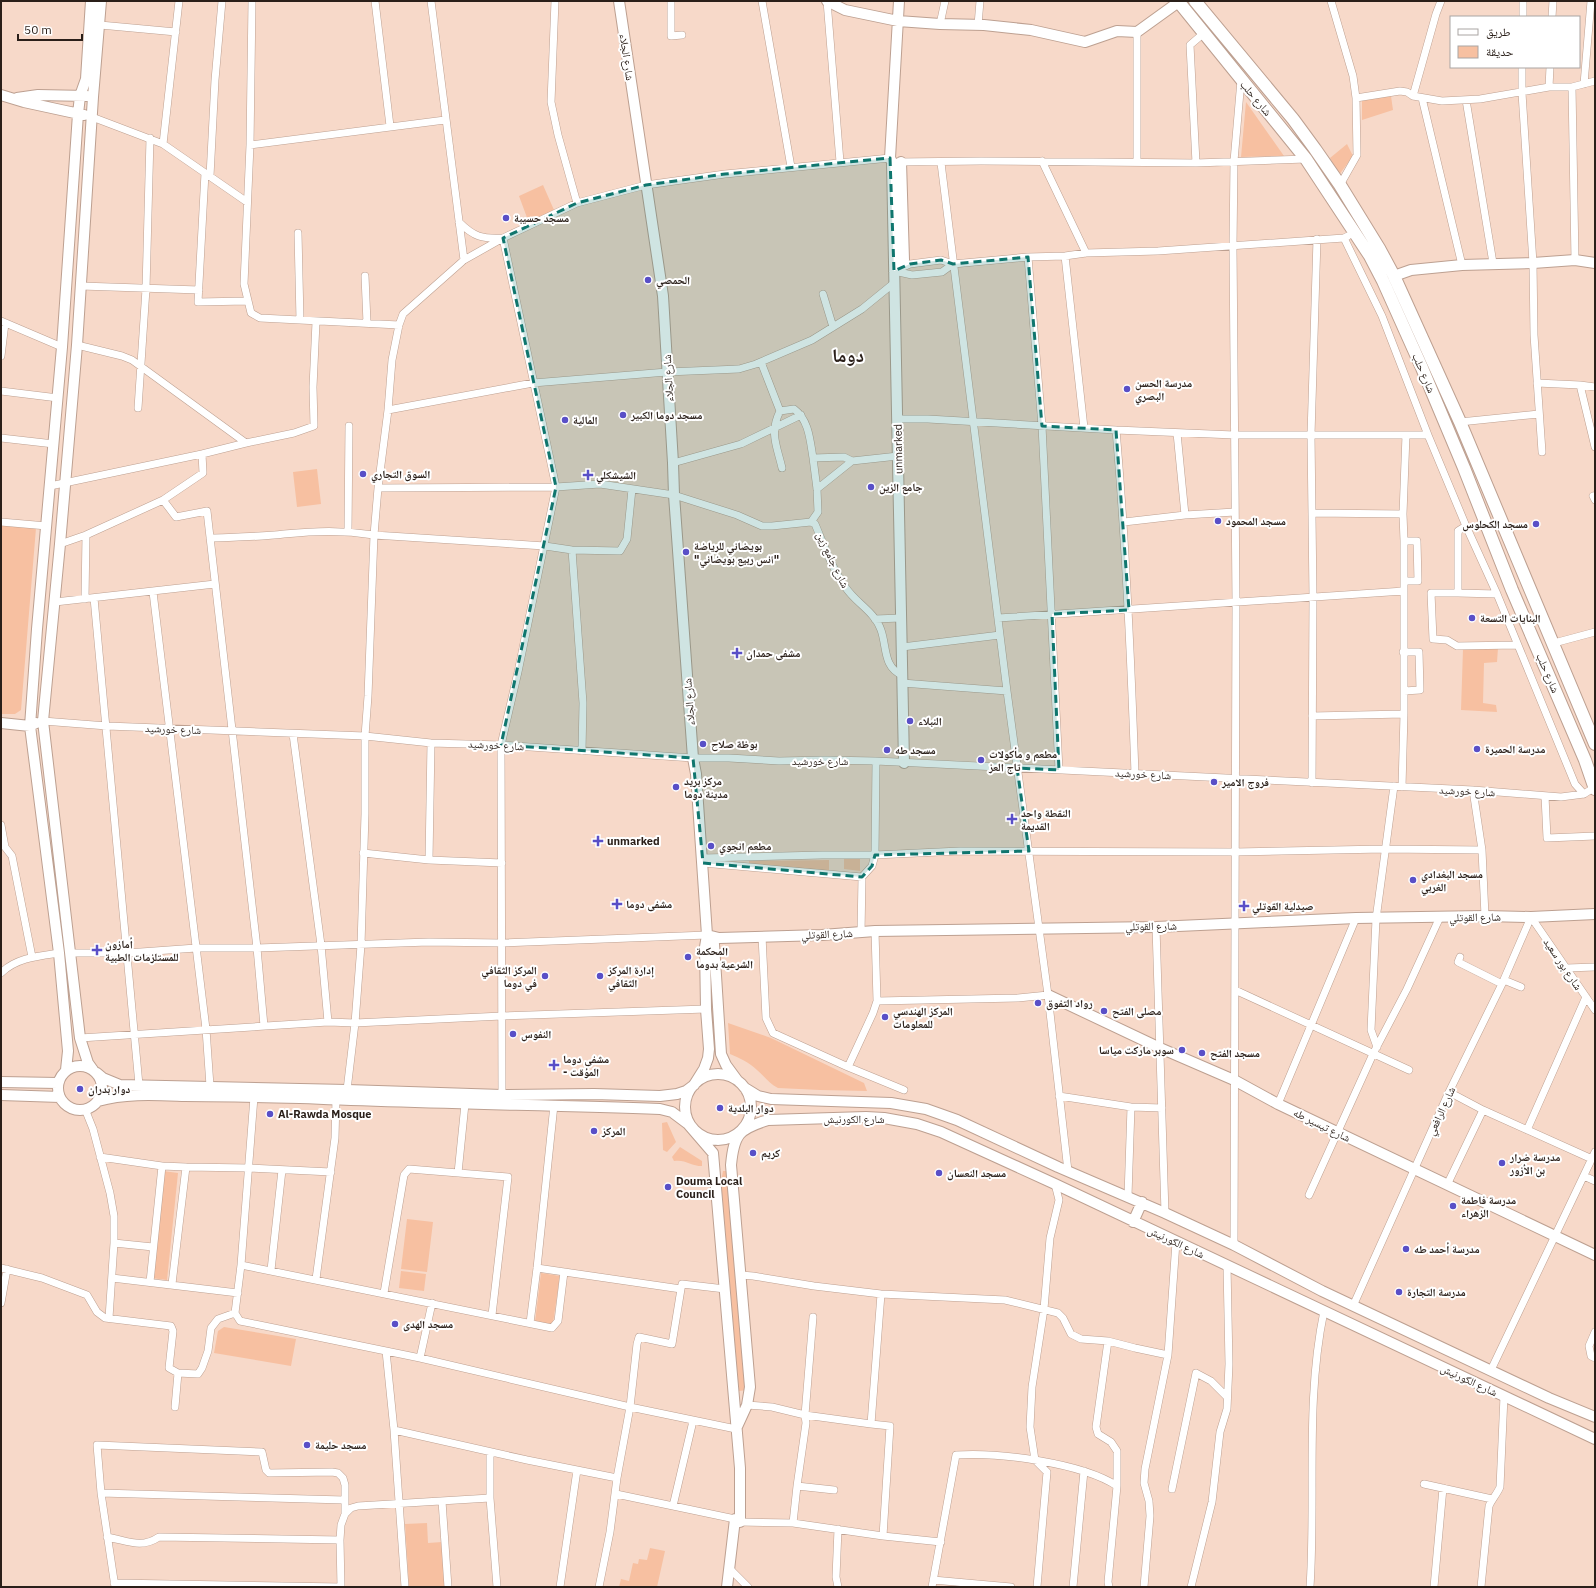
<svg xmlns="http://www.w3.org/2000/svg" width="1596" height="1588" viewBox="0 0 1596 1588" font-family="'IBM Plex Sans','Noto Naskh Arabic',sans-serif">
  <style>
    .green { fill: #f7c0a1 }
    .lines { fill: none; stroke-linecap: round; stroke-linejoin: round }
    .street-casing { stroke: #bda091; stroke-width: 8 }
    .secondary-casing { stroke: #bda091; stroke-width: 12 }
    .primary-casing { stroke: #bda091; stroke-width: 14 }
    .street { stroke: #fff; stroke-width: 7 }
    .secondary { stroke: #fff; stroke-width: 10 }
    .primary { stroke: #fff; stroke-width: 12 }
    .marked { fill: #0f766e; fill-opacity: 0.2; stroke: #0f766e; stroke-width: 3; stroke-dasharray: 8 5; stroke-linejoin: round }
    .poi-dot { fill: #594fc7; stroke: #fff; stroke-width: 1.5 }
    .labels { text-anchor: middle; stroke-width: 4; stroke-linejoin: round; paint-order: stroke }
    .street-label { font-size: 11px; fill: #2a1f19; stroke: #fff }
    .poi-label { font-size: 11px; font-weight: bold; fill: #2a1f19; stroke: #fff; text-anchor: start }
    .town-label { font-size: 19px; font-weight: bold; fill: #2a1f19; stroke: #fff }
  </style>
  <rect width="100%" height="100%" fill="#f7d9c9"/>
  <path class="green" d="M1391 96 1393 110 1362 120V100Z
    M1246 102 1284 156 1241 157Z
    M1347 144 1353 156 1339 175 1330 158Z
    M543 185 554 210 529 223 519 196Z
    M317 469 321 504 297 507 293 472Z
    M1 524 36 528 21 710 15 714H1Z
    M1498 648 1497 662 1484 663 1483 703 1496 705 1497 712 1461 710 1463 649Z
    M844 855H860V871L844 869Z
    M829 860V873L749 865V861Z
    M728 1023 771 1038 864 1083 867 1091 820 1090 778 1088C770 1084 764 1076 757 1070 749 1062 739 1058 730 1054Z
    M667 1122 676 1142 667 1152 663 1150 662 1123Z
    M680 1147 702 1161V1166C691 1166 685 1159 674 1161L672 1157Z
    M163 1171 178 1173 167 1280 151 1278Z
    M723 1171H727L747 1390 739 1391 721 1182Z
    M407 1219 433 1222 427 1272 401 1269Z
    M401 1271 426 1274 424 1291 399 1288Z
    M541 1273 560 1276 553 1323 548 1325 535 1322Z
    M224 1327 296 1339 291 1366 214 1353 218 1331Z
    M427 1523 428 1543 442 1542 445 1587H409L405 1524Z
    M650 1548 665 1551 657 1587H619L621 1579 629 1581 633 1563 638 1564 639 1559 647 1560Z"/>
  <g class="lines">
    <g class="street-casing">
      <path id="street" d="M252 1 250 145 244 284 251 313 260 318 399 325
        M375 1 390 126
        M431 1 464 260
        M555 1 551 102 558 135 577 203
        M671 1V36L682 35
        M762 1 791 167
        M827 1 840 162
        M1331 1 1353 76 1356 98 1357 155 1340 185
        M1523 17V1
        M1552 17 1553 1
        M940 24 945 1
        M100 25 176 32
        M978 25 980 1
        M1137 32V161
        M1522 67V93L1533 263 1534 335 1542 452
        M1584 84 1591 1
        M1549 87 1550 67
        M1572 87 1575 260
        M1413 96 1442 101 1480 99 1549 87H1572L1595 81
        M1356 98 1400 91 1407 92 1413 96 1436 14 1441 1
        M1422 98 1462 265
        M1466 100 1493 263
        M92 117 163 144 247 202
        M163 144 179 1
        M250 145 445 120
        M1042 161 1086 253
        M898 162 981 161 1196 163 1306 159
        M941 163 1007 691 1048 995 1068 1171
        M1196 163 1190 45 1204 33
        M205 173 198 302 247 301
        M210 176 215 80 222 1
        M459 222C474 237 482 239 503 238L556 487 518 672 501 745 502 1099
        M298 233 300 320
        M1344 238 1382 316 1428 435 1466 526 1497 594 1575 784 1584 794
        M1065 256 1084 428
        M1028 257 1042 426 1059 770
        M896 270 910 264 941 260 953 264 1028 257 1065 256 1086 253 1158 251 1344 238 1348 236
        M894 271 912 275 942 272 953 264
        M365 276 367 323
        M81 286 199 290
        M823 294 833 327
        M1 321 62 347
        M77 345 122 356 132 360 246 443
        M1 356 5 323
        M761 362 780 411 794 409C809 420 810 440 813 458L844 457 852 461 817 489
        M1537 383 1580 385 1595 387
        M1580 385 1595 447
        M1 391 58 398
        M138 408 146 289 150 138
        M388 410 533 383 667 372 739 369 756 364 812 340 862 309 894 283
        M780 411C769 433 777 446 782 468
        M898 419H928L1116 430 1234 435H1428
        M1460 422 1539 414
        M1116 430C1126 545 1131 659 1135 774
        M1177 433 1185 515
        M1 438 54 444
        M852 461 898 456
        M673 463 741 444 801 415
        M50 486 202 454 246 443 294 433 314 426 313 387 316 322
        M378 488 556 487 600 484 674 495 737 515 762 526H772L811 522 815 524C824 545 832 569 846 588 856 603 875 612 881 630 887 647 883 667 902 675
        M1593 496 1595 500
        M163 500 176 517 207 511 257 948 264 1026
        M1313 513 1403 514
        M1 522 47 526
        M811 522 818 512 817 489 813 458
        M1124 522 1185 515 1235 512
        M1466 526 1458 531V593H1431L1433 639 1447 640 1457 646 1517 645
        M348 531 349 426
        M210 538C235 537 260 537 284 534 316 531 342 530 374 535L545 546 572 550 620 551 627 539 632 489
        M60 544 86 535 163 500 203 473 202 454
        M572 550 583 703 582 751
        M1404 581H1418L1417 541H1404
        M153 592 206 1029 210 1086
        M1458 593 1497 594
        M94 598 139 1085
        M85 599 86 535
        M55 602 215 584
        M998 618 1404 591
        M875 619 901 618
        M1554 643 1595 632
        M902 647 1000 635
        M1403 652H1419L1420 690 1404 691
        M902 683 1007 691
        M1312 716 1404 714
        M43 721 107 726 365 736 431 743 501 745 693 758H729L779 761 825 760 876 761 1473 790 1561 797 1584 794 1595 787
        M293 734 321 945 328 1022
        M1312 783 1313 597 1311 435 1317 239
        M1402 787 1404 714V541L1403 514 1406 435
        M1473 790 1482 850 1485 916
        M1545 796 1547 838 1595 836
        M1 825 5 847 12 856 32 957
        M363 853 429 860 502 863
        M703 858 822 855H875L960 851 1235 852 1384 849 1482 850
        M429 860 431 743
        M703 863 862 877 872 866 875 855 876 761
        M1531 917 1595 1010
        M1156 927 1165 1213
        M861 933 862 877
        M762 936 766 1018 773 1033 848 1067 904 1090
        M70 953H127L196 948H257L429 942 502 943 707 935
        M1460 957 1458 962 1502 984
        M1567 968 1595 967
        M1 973C16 958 38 956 59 953
        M1504 980 1521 987
        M1235 990 1409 1070
        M877 1001 1018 998 1048 995
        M80 1038 328 1022 355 1023 502 1016 706 1009
        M1377 1047 1371 1030 1376 919 1394 786
        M848 1067 873 1013 877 1001 875 931
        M347 1090 355 1023 361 945 365 814V736L368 696 374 535 378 488 388 410 392 360 399 325 403 314 464 260 503 238 577 203 646 185 725 174 890 158
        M1449 1092 1483 1110 1592 1159
        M1059 1096 1131 1107 1162 1108
        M254 1097 241 1265 235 1313 240 1321 420 1358 630 1407 736 1429
        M1278 1104 1356 918
        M85 1109 93 1129 110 1193 114 1216V1243L109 1318
        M1527 1130 1586 997
        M100 1157 162 1166
        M186 1167 249 1168 331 1172
        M458 1173 465 1104
        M1584 1176 1595 1181
        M1447 1185 1483 1110
        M1309 1195 1373 1054 1407 989 1440 917
        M1128 1196 1131 1107
        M114 1243 153 1247
        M1234 1245 1236 602 1233 246 1234 161 1241 80
        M241 1265 552 1328 558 1321 564 1272
        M1 1268 42 1278 87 1295 97 1312 105 1318 171 1326 173 1331 169 1368 178 1373 198 1374 202 1368 208 1351 211 1328 218 1319 235 1313
        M537 1268 681 1289 672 1344 639 1337 637 1344 630 1407 617 1478 610 1532 599 1587
        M271 1270 282 1170
        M741 1275 753 1276 814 1286 881 1294 1005 1300 1058 1313 1063 1318 1071 1334 1081 1339 1108 1341 1135 1348 1168 1355
        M112 1278 238 1293
        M316 1279 335 1138 336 1099
        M150 1282 162 1166 186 1167 172 1284
        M681 1289 682 1284 725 1289
        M384 1293 404 1175 409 1169 508 1177 492 1315
        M1 1303 7 1269
        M1353 1306 1449 1092 1502 984 1531 917
        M530 1323 537 1268 554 1105
        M1595 1332 1589 1346 1591 1356 1595 1358
        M1108 1341 1096 1427 1098 1434 1111 1442 1117 1451V1486
        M386 1351 394 1430 405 1587
        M420 1358 432 1303
        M1491 1370 1595 1152
        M747 1405 772 1407 805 1415 871 1424 881 1294
        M175 1407 178 1373
        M871 1424 890 1426 883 1536
        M394 1430 527 1460 617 1478
        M490 1452V1498L497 1587
        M1424 1484 1492 1499
        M797 1486 834 1490
        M1172 1489 1196 1373 1211 1381 1227 1397
        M101 1493 344 1500
        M616 1494 735 1519
        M442 1501 448 1587
        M673 1506 693 1421
        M345 1514 351 1508 358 1506 490 1498
        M740 1522 793 1523 883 1536 941 1542
        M793 1523 797 1486 806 1423 805 1415 813 1317
        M838 1529 836 1577 838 1587
        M107 1537C128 1541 141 1549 159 1537L340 1540
        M730 1569 748 1587
        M933 1580 1011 1587
        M114 1583 341 1587
        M115 1587 101 1493 97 1445 262 1452 266 1470 269 1473 332 1472 338 1473 343 1478 345 1485V1514L341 1525 340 1540 341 1587
        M560 1587 577 1470
        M932 1587 956 1455C998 1452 1082 1463 1117 1486L1108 1582 1109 1587
        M1037 1587 1047 1472 1035 1460 1030 1427 1032 1387 1044 1309 1050 1238 1059 1200 1055 1184
        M1073 1587 1084 1471
        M1144 1587 1150 1516 1149 1501 1144 1483 1145 1469 1168 1355 1176 1242
        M1191 1587 1212 1502 1220 1432 1227 1409 1229 1364 1227 1266
        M1310 1587C1316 1495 1305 1402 1324 1311
        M1434 1587 1443 1488
        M1481 1587 1489 1506C1492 1499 1497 1494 1500 1487L1504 1396"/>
    </g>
    <g class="secondary-casing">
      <path id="secondary" d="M827 1 845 10 898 21 940 24 984 25 1031 30 1085 42 1117 31 1137 32 1180 1
        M899 1 890 158 892 162 904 763
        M1 95 24 102 84 115
        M17 98 38 95 87 96
        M894 271 904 260 901 162
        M1394 276 1411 270 1462 265 1533 263 1575 260 1595 263
        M1 723 30 726 36 723
        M707 935 719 938 822 935 875 931 1156 927 1356 918 1485 916 1531 917 1595 914
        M707 935 714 944 721 1054 726 1065 737 1080
        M1048 995 1160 1048 1234 1080 1278 1104 1595 1255
        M58 1088a22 22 0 1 1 44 0a22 22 0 1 1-44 0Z
        M66 1070 68 1051 59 953 30 726 37 629 62 347 78 114 80 96 86 79 91 1
        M93 1070 88 1063 80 1038 43 721 60 544 77 345 93 97 101 1
        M97 1073 103 1078 120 1085 347 1090 502 1095 594 1094 660 1096 677 1094 686 1091 694 1085 704 1069 708 1058 709 1049 706 1009 705 947 707 935 696 774 693 758 674 495 673 463 663 296 619 1
        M685 1107a33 33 0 1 1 66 0a33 33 0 1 1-66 0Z
        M1 1082 58 1083
        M745 1088 758 1096 771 1099 891 1103 926 1109 957 1120 1058 1167 1165 1213 1234 1245 1322 1291 1549 1398 1595 1417
        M1 1095 60 1097
        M98 1101C126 1093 156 1095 185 1096 223 1096 262 1097 300 1098 420 1103 540 1105 660 1109L672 1112 688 1124 713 1153 740 1468V1522L735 1519 727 1587
        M1133 1222 1142 1202
        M736 1429 747 1405 750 1387 731 1165C734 1134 739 1129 768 1120L866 1117 884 1118 917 1124 941 1132 1055 1184 1595 1439"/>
    </g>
    <g class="primary-casing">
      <path id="primary" d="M1178 1 1306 159 1370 256 1383 281 1422 368 1464 468 1512 590 1585 760 1595 789
        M1195 1 1293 119 1315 149 1340 185 1380 250 1394 276 1460 422 1595 744"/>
    </g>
    <use href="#street" class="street"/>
    <use href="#secondary" class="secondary"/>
    <use href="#primary" class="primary"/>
  </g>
  <path class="marked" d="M890 158 894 271 910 264 941 260 953 264 1028 257 1042 426 1116 430 1129 610 1052 614 1059 770 1017 768 1029 851 875 855 872 866 862 877 703 863 693 758 501 745 556 487 503 238 577 203 646 185 725 174Z"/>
  <g class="poi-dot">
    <circle cx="506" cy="218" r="4"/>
    <circle cx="648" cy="280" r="4"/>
    <circle cx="1127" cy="389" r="4"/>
    <circle cx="623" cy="415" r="4"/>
    <circle cx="565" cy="420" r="4"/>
    <circle cx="363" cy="474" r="4"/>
    <path d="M586 469h4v4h4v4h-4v4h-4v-4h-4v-4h4z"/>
    <circle cx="871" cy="487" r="4"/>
    <circle cx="1218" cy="521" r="4"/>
    <circle cx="1536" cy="524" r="4"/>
    <circle cx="686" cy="552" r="4"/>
    <circle cx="1472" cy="618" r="4"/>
    <path d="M735 647h4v4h4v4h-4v4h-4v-4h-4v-4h4z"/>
    <circle cx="910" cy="721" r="4"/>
    <circle cx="703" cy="744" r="4"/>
    <circle cx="1477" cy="749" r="4"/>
    <circle cx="887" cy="750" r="4"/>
    <circle cx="981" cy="760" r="4"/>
    <circle cx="1214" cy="782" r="4"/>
    <circle cx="676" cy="787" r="4"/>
    <path d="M1010 813h4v4h4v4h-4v4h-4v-4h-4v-4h4z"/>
    <path d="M596 835h4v4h4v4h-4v4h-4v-4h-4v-4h4z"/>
    <circle cx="711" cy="846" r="4"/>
    <circle cx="1413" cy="880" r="4"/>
    <path d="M615 898h4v4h4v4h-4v4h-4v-4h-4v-4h4z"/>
    <path d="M1242 900h4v4h4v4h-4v4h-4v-4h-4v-4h4z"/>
    <path d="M95 944h4v4h4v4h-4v4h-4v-4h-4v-4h4z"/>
    <circle cx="688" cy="957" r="4"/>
    <circle cx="545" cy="976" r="4"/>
    <circle cx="600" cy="976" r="4"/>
    <circle cx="1038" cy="1003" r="4"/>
    <circle cx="1104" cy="1011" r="4"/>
    <circle cx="885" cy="1017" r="4"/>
    <circle cx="513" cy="1034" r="4"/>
    <circle cx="1182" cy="1050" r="4"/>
    <circle cx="1202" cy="1053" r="4"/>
    <path d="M552 1059h4v4h4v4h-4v4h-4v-4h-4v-4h4z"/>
    <circle cx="80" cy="1089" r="4"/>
    <circle cx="720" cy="1108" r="4"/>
    <circle cx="270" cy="1114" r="4"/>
    <circle cx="594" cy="1131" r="4"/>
    <circle cx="753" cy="1153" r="4"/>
    <circle cx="1502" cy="1163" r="4"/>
    <circle cx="939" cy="1173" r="4"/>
    <circle cx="668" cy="1187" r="4"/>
    <circle cx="1453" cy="1206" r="4"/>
    <circle cx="1406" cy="1249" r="4"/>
    <circle cx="1399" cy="1292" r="4"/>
    <circle cx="395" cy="1324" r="4"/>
    <circle cx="307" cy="1445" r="4"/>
  </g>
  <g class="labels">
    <g class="street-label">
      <text transform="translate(627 57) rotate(82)" y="4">شارع الجلاء</text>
      <text transform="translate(1256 98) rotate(50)" y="4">شارع حلب</text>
      <text transform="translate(1424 373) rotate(67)" y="4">شارع حلب</text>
      <text transform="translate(668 378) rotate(-93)" y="4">شارع الجلاء</text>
      <text transform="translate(898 449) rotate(-91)" y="4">unmarked</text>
      <text transform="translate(833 560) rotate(64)" y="4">شارع جامع زين</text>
      <text transform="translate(1548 673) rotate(67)" y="4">شارع حلب</text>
      <text transform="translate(689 702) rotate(-94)" y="4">شارع الجلاء</text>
      <text transform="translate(173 729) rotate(2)" y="4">شارع خورشيد</text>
      <text transform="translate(496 745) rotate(3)" y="4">شارع خورشيد</text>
      <text x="820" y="765">شارع خورشيد</text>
      <text transform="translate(1143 774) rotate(3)" y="4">شارع خورشيد</text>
      <text transform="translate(1467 791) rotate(3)" y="4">شارع خورشيد</text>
      <text transform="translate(1475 917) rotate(-1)" y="4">شارع القوتلي</text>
      <text transform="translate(1151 926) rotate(-1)" y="4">شارع القوتلي</text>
      <text transform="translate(827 934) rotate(-2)" y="4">شارع القوتلي</text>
      <text transform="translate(1563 964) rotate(56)" y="4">شارع بور سعيد</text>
      <text transform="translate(1441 1111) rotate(-65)" y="4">شارع الرافعي</text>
      <text x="854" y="1123">شارع الكورنيش</text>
      <text transform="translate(1322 1125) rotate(26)" y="4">شارع تيسير طه</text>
      <text transform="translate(1176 1242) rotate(25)" y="4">شارع الكورنيش</text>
      <text transform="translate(1469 1380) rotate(25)" y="4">شارع الكورنيش</text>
    </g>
    <g class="poi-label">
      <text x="514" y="222">مسجد حسيبة</text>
      <text x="656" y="284">الحمصي</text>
      <text x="1135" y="387">مدرسة الحسن<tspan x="1135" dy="13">البصري</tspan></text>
      <text x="631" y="419">مسجد دوما الكبير</text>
      <text x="573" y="424">المالية</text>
      <text x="371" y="478">السوق التجاري</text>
      <text x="596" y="479">الشيشكلي</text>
      <text x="879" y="491">جامع الزين</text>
      <text x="1226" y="525">مسجد المحمود</text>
      <text x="1528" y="528" text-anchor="end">مسجد الكحلوس</text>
      <text x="694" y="550">بويضاني للرياضة<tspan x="694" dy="13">"انس ربيع بويضاني"</tspan></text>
      <text x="1480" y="622">البنايات التسعة</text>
      <text x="746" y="657">مشفى حمدان</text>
      <text x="918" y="725">النبلاء</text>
      <text x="711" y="748">بوظة صلاح</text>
      <text x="1485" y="753">مدرسة الحميرة</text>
      <text x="895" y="754">مسجد طه</text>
      <text x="989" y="758">مطعم و مأكولات<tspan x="989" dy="13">تاج العز</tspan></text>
      <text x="684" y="785">مركز بريد<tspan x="684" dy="13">مدينة دوما</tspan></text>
      <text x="1222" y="786">فروج الامير</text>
      <text x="1021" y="817">النقطة واحد<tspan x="1021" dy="13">القديمة</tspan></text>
      <text x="607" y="845">unmarked</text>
      <text x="719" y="850">مطعم انجوي</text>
      <text x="1421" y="878">مسجد البغدادي<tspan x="1421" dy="13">الغربي</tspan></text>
      <text x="626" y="908">مشفى دوما</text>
      <text x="1252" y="910">صيدلية القوتلي</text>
      <text x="105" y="948">أمازون<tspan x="105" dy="13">للمستلزمات الطبية</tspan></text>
      <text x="696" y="955">المحكمة<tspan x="696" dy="13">الشرعية بدوما</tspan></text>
      <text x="537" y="974" text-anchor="end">المركز الثقافي<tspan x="537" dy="13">في دوما</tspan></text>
      <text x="608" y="974">إدارة المركز<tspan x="608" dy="13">الثقافي</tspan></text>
      <text x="1046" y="1007">رواد التفوق</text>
      <text x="893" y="1015">المركز الهندسي<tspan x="893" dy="13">للمعلومات</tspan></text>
      <text x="1112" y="1015">مصلى الفتح</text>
      <text x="521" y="1038">النفوس</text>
      <text x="1174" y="1054" text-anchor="end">سوبر ماركت مياسا</text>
      <text x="1210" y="1057">مسجد الفتح</text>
      <text x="563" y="1063">مشفى دوما<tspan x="563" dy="13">- المؤقت</tspan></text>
      <text x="88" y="1093">دوار بدران</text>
      <text x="728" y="1112">دوار البلدية</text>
      <text x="278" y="1118">Al-Rawda Mosque</text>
      <text x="602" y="1135">المركز</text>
      <text x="761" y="1157">كريم</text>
      <text x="1510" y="1161">مدرسة ضرار<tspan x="1510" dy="13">بن الأزور</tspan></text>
      <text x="947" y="1177">مسجد النعسان</text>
      <text x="676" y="1185">Douma Local<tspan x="676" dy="13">Council</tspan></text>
      <text x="1461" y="1204">مدرسة فاطمة<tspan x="1461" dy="13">الزهراء</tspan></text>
      <text x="1414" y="1253">مدرسة أحمد طه</text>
      <text x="1407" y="1296">مدرسة التجارة</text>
      <text x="403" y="1328">مسجد الهدى</text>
      <text x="315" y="1449">مسجد حليمة</text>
    </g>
    <g class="town-label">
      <text x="848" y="362">دوما</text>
    </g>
  </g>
  <rect width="1596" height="1588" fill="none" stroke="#2a1f19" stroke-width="4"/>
  <rect x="1450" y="16" width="130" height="52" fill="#ffffff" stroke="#aaa5a3"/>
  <rect x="1458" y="29" width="20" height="6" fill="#ffffff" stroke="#aaa5a3"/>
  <text x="1486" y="36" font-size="12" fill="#2a1f19">طريق</text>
  <rect x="1458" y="46" width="20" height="12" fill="#f7c0a1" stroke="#aaa5a3"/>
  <text x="1486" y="56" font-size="12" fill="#2a1f19">حديقة</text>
  <path d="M18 34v6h64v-6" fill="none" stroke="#2a1f19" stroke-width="2"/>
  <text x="24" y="34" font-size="12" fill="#2a1f19" stroke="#ffffff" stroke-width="3" paint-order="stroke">50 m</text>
</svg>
